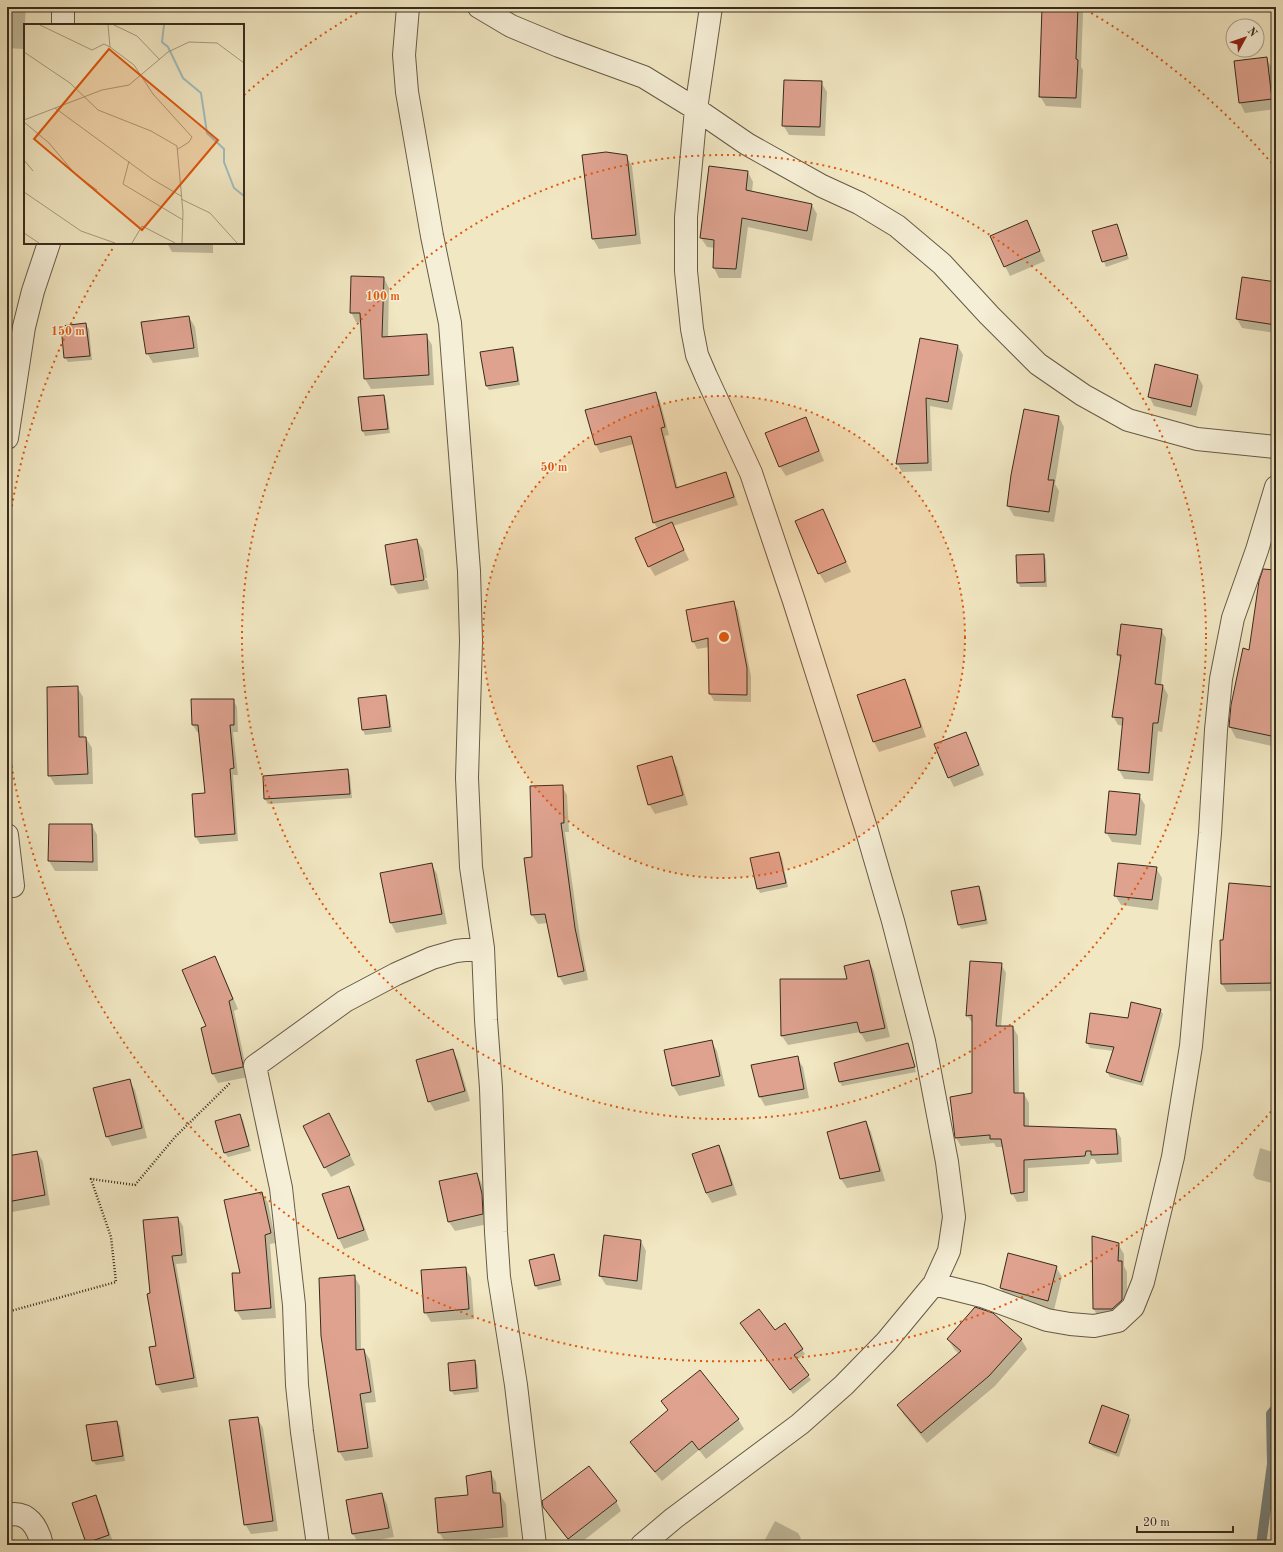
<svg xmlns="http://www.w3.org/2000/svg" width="1283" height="1552" viewBox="0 0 1283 1552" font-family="'Old Standard TT',serif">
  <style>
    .shadow { fill: #0003 }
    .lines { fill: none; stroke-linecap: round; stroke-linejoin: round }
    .stream { stroke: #76837e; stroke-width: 10 }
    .building { fill: #dea28f; stroke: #382c1d }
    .minor-casing { stroke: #665b46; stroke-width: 24 }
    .path { stroke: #382c1d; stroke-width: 2.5; stroke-dasharray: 1 2; stroke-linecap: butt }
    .minor { stroke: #f6efd7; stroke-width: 22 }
    .ring { fill: none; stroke: #df570d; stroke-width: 2; stroke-dasharray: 2 4 }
    .inset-river { fill: none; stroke: #a0bdbe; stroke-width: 2 }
    .inset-road { fill: none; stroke: #a79c80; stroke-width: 1 }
    .view { fill: #df570d; fill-opacity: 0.15; stroke: #df570d; stroke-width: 2 }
    .inset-edge { fill: none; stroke: #382c1d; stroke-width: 2 }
    .centre { fill: #df570d; stroke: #f6efd7; stroke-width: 2 }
    .ring-label { font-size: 12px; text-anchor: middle; font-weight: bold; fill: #df570d; stroke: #f6efd7; stroke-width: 3; stroke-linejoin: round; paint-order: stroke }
  </style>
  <rect width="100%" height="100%" fill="#f1e7c2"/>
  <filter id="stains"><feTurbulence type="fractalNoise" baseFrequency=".005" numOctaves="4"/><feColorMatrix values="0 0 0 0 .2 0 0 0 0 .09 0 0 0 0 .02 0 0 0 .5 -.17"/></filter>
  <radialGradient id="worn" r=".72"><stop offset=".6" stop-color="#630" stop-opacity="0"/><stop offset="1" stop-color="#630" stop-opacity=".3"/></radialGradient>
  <path class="shadow" d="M7 7H26L23 49 7 48Z
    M1044 7H1082L1083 14 1081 67 1083 70 1081 108 1046 106 1040 96Z
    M1234 7H1255L1237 12Z
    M1266 58 1272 68 1276 109 1245 113 1240 103 1235 62Z
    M821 82 827 92 825 136 789 135 783 125Z
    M583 155 626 156 632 166 641 244 599 249 593 239Z
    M748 172 753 182 752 192 812 205 817 214 812 241 748 227 741 278H719L714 268 715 248 707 247 701 238Z
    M7 208 10 231H7Z
    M1026 221 1045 261 1010 276 1005 266Z
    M1116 225 1129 259 1106 267 1093 232Z
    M167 243H213V253L172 252Z
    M384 278 389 288 388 338 426 335 432 345 434 385 371 389 365 379 361 323 356 322 351 312Z
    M1276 283V333L1242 328 1237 319Z
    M189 317 195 327 199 357 153 363 147 353Z
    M86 325 89 329 92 360 68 362 65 357Z
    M921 339 958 346 963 355 952 410 930 406 932 471 902 472 897 463Z
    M513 348 515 353 520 385 489 390 486 385Z
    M1198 376 1203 386 1196 416 1154 406 1149 396Z
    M655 393 660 401 669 435 665 436 678 488 726 474 730 481 738 505 673 526 689 560 655 576 649 566 658 529 654 523 634 444 600 453 596 445Z
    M384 396 386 400 390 433 365 436 363 431 359 398Z
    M1059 417 1064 427 1055 484 1059 491 1054 522 1014 516 1008 506 1012 475Z
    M805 419 811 429 824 461 786 476 780 467 767 434Z
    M823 510 851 572 825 583 819 573Z
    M417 540 423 550 427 578 395 583V585L427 580 429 589 398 594 392 584Z
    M1044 555 1046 560 1047 587H1020L1018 582Z
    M1276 599V747L1236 738 1230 727 1249 651Z
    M733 602 738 610 751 676V702L714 701 710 694V647L697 649 693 641Z
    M1161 630 1166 638 1161 686H1163L1168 695 1162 732 1158 731 1153 781 1124 779 1119 770 1124 726 1118 725 1113 716 1121 661 1118 654Z
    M905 680 910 690 926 737 879 752 874 742 858 695Z
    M77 687 83 697 84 738H86L92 748 93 784 55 785 49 775Z
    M386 696 388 700 392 732 365 735 363 730 359 699Z
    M233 700 237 707 238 732H233L238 775H233L238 841 200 844 196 837 206 794 199 732H197L193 725Z
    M966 733 971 743 984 775 954 787 949 777Z
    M671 757 677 767 688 805 655 814 649 804Z
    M347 770 350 775 352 798 268 804 265 799 264 777Z
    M562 786 567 795 569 832H565L580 938 588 980 564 985 559 976 548 923 538 924 532 915 533 858Z
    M1139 795 1145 805 1141 845 1112 842 1106 832Z
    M92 825 97 835 98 871H55L49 861Z
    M1276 851V991L1227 992 1222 984 1221 941H1224L1273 888Z
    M779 853 782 858 788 887 760 893 758 889Z
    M432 865 437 874 447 924 396 933 391 923Z
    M1156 868 1162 878 1158 910 1121 905 1115 895Z
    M979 887 982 892 988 924 961 929 959 925Z
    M215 957 220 967 238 1009 234 1011 248 1077 218 1083 213 1074 207 1027Z
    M869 961 874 971 890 1037 866 1042 860 1032 788 1045 782 1036 781 980H848Z
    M1001 964 1006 973 1001 1027H1013L1018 1036 1019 1094H1024L1029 1103V1128L1116 1130 1121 1138 1122 1162 1097 1164 1094 1159H1091L1089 1164 1028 1168V1201L1017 1202 1012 1193 1004 1147H996L994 1143 961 1146 956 1138 973 1094V1024L967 1015Z
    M1160 1010 1163 1014 1143 1086 1110 1077 1107 1072 1114 1051 1090 1048 1087 1043 1129 1019Z
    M711 1041 717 1051 725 1086 679 1096 673 1086 665 1051Z
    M907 1044 916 1072 842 1086 840 1082Z
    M452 1050 458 1060 470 1101 435 1111 429 1101Z
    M797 1058 803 1067 809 1098 765 1106 760 1097 753 1066Z
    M129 1080 135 1090 147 1138 112 1146 107 1136Z
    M240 1115 243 1120 251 1151 228 1157 225 1153Z
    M866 1122 871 1132 885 1181 847 1188 841 1179Z
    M334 1124 355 1165 331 1177 325 1167Z
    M719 1146 724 1156 737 1195 712 1203 706 1193 694 1154Z
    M1260 1148 1276 1153V1184L1256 1179 1253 1175Z
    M37 1152 43 1162 50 1205 7 1213V1157Z
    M477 1174 482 1184 487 1204 488 1224 455 1231 449 1222Z
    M348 1187 354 1197 369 1240 344 1249 339 1239Z
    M262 1193 268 1203 276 1243 270 1244 276 1318 242 1320 236 1310 241 1273Z
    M178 1218 183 1226 187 1263 176 1264 198 1387 162 1393 157 1385 158 1347 152 1294Z
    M641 1241 646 1251 642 1290 606 1285 600 1276Z
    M1118 1244 1124 1254V1266L1127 1272V1310L1099 1319 1094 1309Z
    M554 1255 556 1260 562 1285 538 1290 536 1286Z
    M1056 1267 1062 1277 1054 1310 1006 1298 1001 1288Z
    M465 1268 471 1278 474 1319 431 1322 425 1312Z
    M354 1276 360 1286 361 1350H364L370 1360 376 1402 365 1403 373 1457 345 1461 339 1451Z
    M784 1325 805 1354 797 1360 811 1380 793 1394 744 1327 775 1332Z
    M948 1339H1021L1027 1349 995 1386 927 1443 904 1415 898 1405 959 1354 954 1349Z
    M474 1361 477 1365 479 1392 454 1395 451 1390Z
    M1128 1416 1131 1420 1119 1457 1093 1447 1090 1443Z
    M257 1418 263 1428 278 1531 251 1534 245 1524Z
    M738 1419 744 1429 706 1459 699 1450 662 1481 637 1452 631 1442Z
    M117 1422 120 1426 125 1461 96 1465 93 1461Z
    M490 1472 496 1482 497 1494H500L506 1504 508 1537 445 1542 439 1532Z
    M382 1494 387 1504 394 1537 359 1544 353 1534 347 1501Z
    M95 1496 100 1504 114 1545H88L73 1504Z
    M616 1501 621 1511 578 1545H572L550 1517 544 1507Z
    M775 1521 798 1533 801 1538 797 1545H762Z"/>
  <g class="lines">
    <path class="stream" d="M1261 1545 1272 1464 1271 1414 1276 1408"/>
  </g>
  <path class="building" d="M1042 7H1078L1076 59 1078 60 1076 98 1039 97Z
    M1267 57 1272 99 1239 103 1234 61Z
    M784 80 822 81 820 127 782 126Z
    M606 152 627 155 636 235 592 239 582 155Z
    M709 166 748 171 746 190 812 204 807 231 742 218 736 269 713 268 714 240 700 238Z
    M1027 220 1040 251 1004 267 990 236Z
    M1117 224 1127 255 1102 262 1092 231Z
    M351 276 384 277 382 337 427 334 429 375 364 379 360 313H350Z
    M1242 277 1276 282V325L1236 319Z
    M189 316 194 348 146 354 141 322Z
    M86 323 90 356 64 358 61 326Z
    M920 338 958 345 948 402 926 398 928 463 896 464Z
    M513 347 518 381 486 386 480 352Z
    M1155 364 1198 375 1191 407 1148 397Z
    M656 392 665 427 661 428 676 488 726 472 734 497 653 523 631 436 595 445 585 410Z
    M384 395 388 429 362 431 358 397Z
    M1024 409 1059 416 1048 480H1054L1049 512 1007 506 1011 475Z
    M806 417 819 451 779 467 765 433Z
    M823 509 846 562 818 574 795 521Z
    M672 522 684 550 648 567 635 538Z
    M417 539 424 580 391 585 385 545Z
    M1044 554 1045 582 1017 583 1016 555Z
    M1263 569 1276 570V737L1229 727 1231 705 1243 648 1249 650 1259 581Z
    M734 601 747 668V695L709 694 708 638 692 642 686 610Z
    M1121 624 1162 629 1155 684 1163 685 1158 723H1153L1149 773 1118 770 1123 718 1112 717 1121 655H1117Z
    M905 679 921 727 873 742 857 695Z
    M78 686 79 737H86L88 774 48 776 47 687Z
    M386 695 390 727 362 730 358 698Z
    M191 699H234V725H230L234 768 230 769 235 834 195 837 192 794 205 793 198 725H192Z
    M966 732 979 765 948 778 934 744Z
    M672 756 683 795 648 805 637 766Z
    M348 769 350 794 264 799 263 776Z
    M563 785 564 823H561L575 928 584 971 558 977 545 914 531 915 524 858 532 857 530 786Z
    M1109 791 1140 794 1136 835 1105 833Z
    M49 824H92L93 862 48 861Z
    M779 852 786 883 757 889 750 858Z
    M432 863 442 914 390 923 380 873Z
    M1118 863 1157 867 1152 900 1114 896Z
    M1229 883 1276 887V983L1221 984 1220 940H1223Z
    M979 886 986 920 958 925 951 891Z
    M215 956 233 999 229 1001 243 1065V1067L212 1074 201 1028 206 1026 182 970Z
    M869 960 885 1028 860 1033 857 1022 781 1036 780 979H847L844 966Z
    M970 961 1002 963 996 1026H1013L1014 1093H1024V1126L1116 1129 1118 1154 1091 1155V1151H1086L1085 1156 1024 1160V1192L1011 1194 1001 1139H990V1135L955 1138 950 1097 972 1093V1015L966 1016Z
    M1131 1002 1161 1009 1141 1082 1106 1072 1114 1047 1086 1043 1090 1013 1128 1018Z
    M712 1040 720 1076 672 1086 664 1050Z
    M908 1043 915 1067 839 1082 834 1063Z
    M453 1049 465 1091 428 1102 416 1060Z
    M798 1056 804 1089 759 1097 751 1065Z
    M130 1079 142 1128 106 1137 93 1088Z
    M329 1113 350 1155 324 1168 303 1126Z
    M240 1114 249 1146 224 1153 215 1121Z
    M866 1121 880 1171 840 1179 827 1132Z
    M719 1145 732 1185 706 1193 692 1154Z
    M37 1151 45 1195 7 1202V1156Z
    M477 1173 482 1194 483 1214 448 1222 439 1181Z
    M349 1186 364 1230 338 1239 322 1194Z
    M262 1192 271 1233 265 1235 271 1308 235 1311 232 1273H240L224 1200Z
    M178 1217 182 1255 172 1256 194 1378 156 1385 149 1347 156 1346 147 1294 150 1293 143 1220Z
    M604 1235 641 1240 637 1281 599 1276Z
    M1092 1236 1119 1243 1118 1261H1122V1300L1112 1309H1093Z
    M1008 1253 1057 1266 1048 1301 1000 1288Z
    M554 1254 560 1280 535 1286 529 1260Z
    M466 1267 469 1309 424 1313 421 1270Z
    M355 1275 356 1350 364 1349 371 1392 360 1394 368 1448 338 1452 321 1336 319 1278Z
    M975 1307 993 1313 1022 1339 989 1376 921 1433 897 1405 961 1351 947 1339Z
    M759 1309 775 1330 785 1323 803 1349 794 1355 809 1375 790 1390 740 1323Z
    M475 1360 477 1388 450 1391 448 1363Z
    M700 1370 739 1419 699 1450 692 1441 655 1472 630 1442 668 1410 661 1401Z
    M1102 1405 1129 1415 1116 1453 1089 1443Z
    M258 1417 273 1521 244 1525 229 1420Z
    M117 1421 123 1456 92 1461 86 1425Z
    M589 1466 617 1501 568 1539 543 1507 542 1501Z
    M491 1471 493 1493H500L503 1527 438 1533 435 1498 468 1495 466 1476Z
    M382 1493 389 1528 352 1534 346 1500Z
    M96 1495 109 1535 86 1543 72 1503Z"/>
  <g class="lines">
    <g class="minor-casing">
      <path id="minor" d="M63 7V25
        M408 7 404 55 407 92 432 236 450 323 469 571 471 641 467 778 471 867 483 948 486 1020 491 1088 496 1232 499 1277 516 1385 535 1545
        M479 7 511 26 559 46 644 77 696 109 747 144 822 186 859 203 897 226 942 264 989 315 1038 364 1083 395 1128 420 1197 439 1276 447
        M7 438 24 327 33 291 49 243
        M7 835 13 886
        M934 1284 982 1296 1047 1320 1070 1324 1094 1326 1118 1321 1133 1307 1143 1282 1173 1157 1191 1046 1210 833 1216 730 1221 679 1233 618 1257 550 1276 487
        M7 1515C28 1510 38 1527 42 1545
        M318 1545 302 1432 297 1385 294 1305 281 1188 255 1066 345 1001 396 974 432 958 456 951 483 948
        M642 1545 674 1518 800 1424 844 1385 886 1342 934 1284 949 1251 954 1217 947 1162 924 1041 893 921 866 828 794 601 751 473 706 376 697 355 692 329 686 271V217L696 109 711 7"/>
    </g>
    <path class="path" d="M7 1312 116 1282 111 1237 91 1179 135 1185 175 1137 230 1083"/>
    <use href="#minor" class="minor"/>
  </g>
  <circle cx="724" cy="637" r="241" fill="#df570d" fill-opacity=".12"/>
  <g class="ring">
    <circle cx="724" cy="637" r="241"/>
    <circle cx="724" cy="637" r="482"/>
    <path d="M1275 1107A724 724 0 0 1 7 738M7 536A724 724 0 0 1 113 248M244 95A724 724 0 0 1 362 10M1086 10A724 724 0 0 1 1275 167"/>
  </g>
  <g transform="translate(24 24)">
    <rect width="220" height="220" fill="#f1e7c2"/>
    <path class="inset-river" d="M140 1 138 18 144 23 159 54 177 69 183 109 200 125V138L210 164 220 172"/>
    <path class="inset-road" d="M16 1 68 26 80 20 86 23M84 1 86 23 110 41 129 70 168 113 165 118 154 125M90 1 113 12 136 36M0 28 46 59 74 86 127 107 153 122 159 188 158 219M31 84 128 155 157 172M0 96 78 66 105 61 144 28 165 18 193 19 220 39M0 98 25 119 52 151 73 166M0 136 9 147M105 137 99 160 159 196M0 168 57 207 91 219M157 175 186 189 213 219M0 209 15 219M108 219 118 202 151 219"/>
    <path class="view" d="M85 25 194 116 118 206 10 115Z"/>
    <rect width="220" height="220" class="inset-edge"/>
  </g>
  <circle cx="724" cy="637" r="6" class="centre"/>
  <g class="ring-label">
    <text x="383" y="300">100 m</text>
    <text x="68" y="335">150 m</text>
    <text x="554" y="471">50 m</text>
  </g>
  <rect width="1283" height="1552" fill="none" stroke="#f1e7c2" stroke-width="24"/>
  <rect x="8" y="8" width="1267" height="1536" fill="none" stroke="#382c1d" stroke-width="2"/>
  <rect x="12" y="12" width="1259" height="1528" fill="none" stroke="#382c1d"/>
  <g transform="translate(1245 38) rotate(50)"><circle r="19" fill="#f6efd7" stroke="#aaa18d"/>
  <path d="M0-3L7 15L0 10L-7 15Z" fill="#8f2418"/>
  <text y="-6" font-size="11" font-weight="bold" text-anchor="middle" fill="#382c1d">N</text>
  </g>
  <path d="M1137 1526v6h96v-6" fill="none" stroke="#382c1d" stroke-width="2"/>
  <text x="1143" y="1526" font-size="12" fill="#382c1d" stroke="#f6efd7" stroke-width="3" paint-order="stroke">20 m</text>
  <rect width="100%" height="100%" filter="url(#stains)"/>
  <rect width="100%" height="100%" fill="url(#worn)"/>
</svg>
